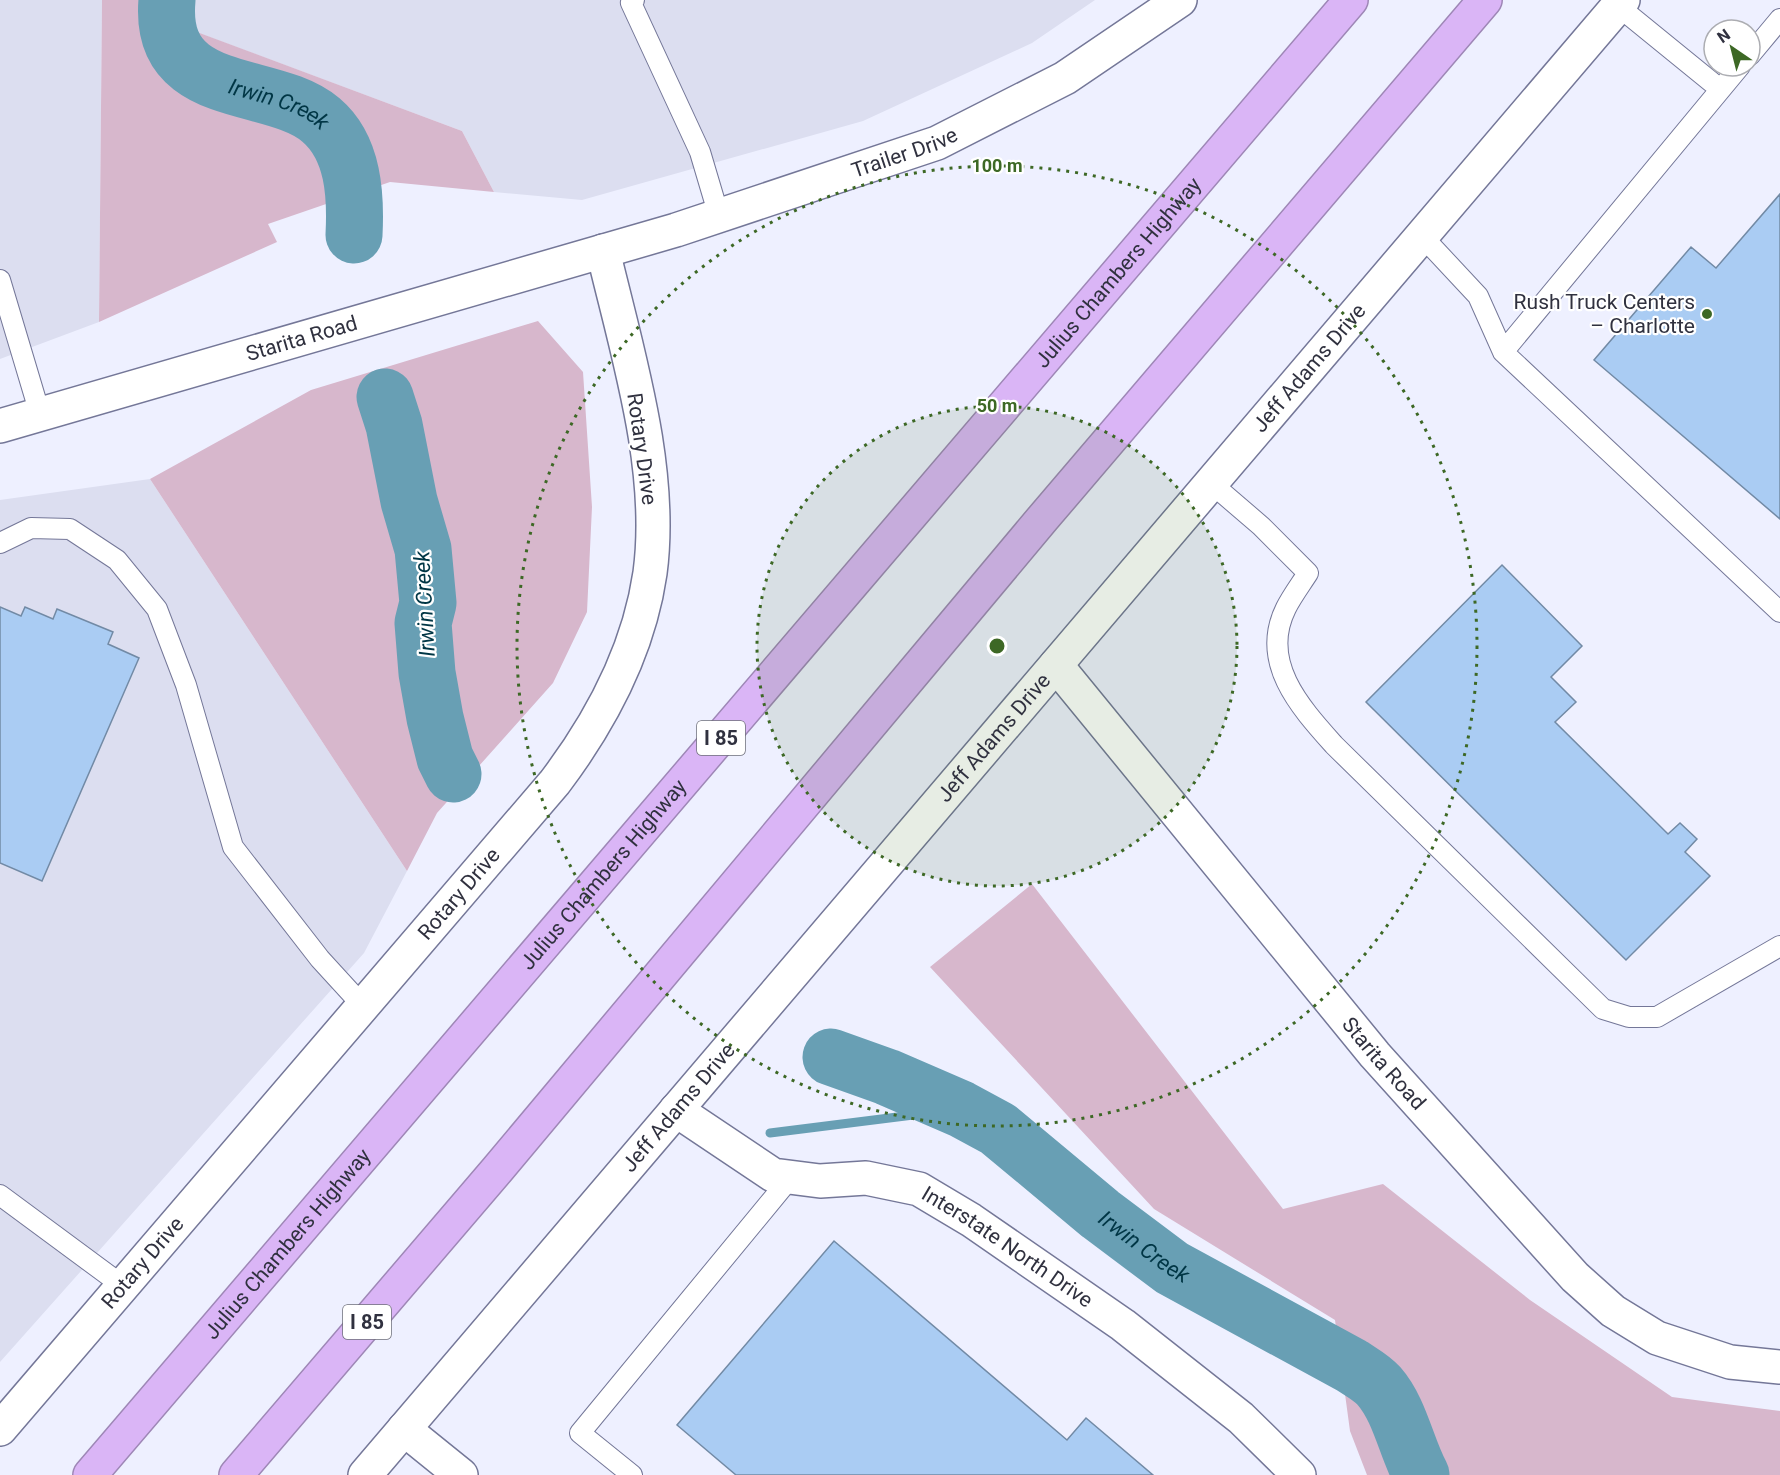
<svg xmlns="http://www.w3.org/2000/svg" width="1780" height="1475" viewBox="0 0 1780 1475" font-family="Roboto,sans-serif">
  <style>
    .built { fill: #dcdef0 }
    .green { fill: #d7b7cc }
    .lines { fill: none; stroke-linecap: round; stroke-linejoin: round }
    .stream { stroke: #689fb4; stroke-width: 9 }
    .river { stroke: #689fb4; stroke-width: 57 }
    .building { fill: #aaccf3; stroke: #728aa5; stroke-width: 1.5 }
    .service-casing { stroke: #747798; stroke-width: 22 }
    .minor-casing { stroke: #747798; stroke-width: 36 }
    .tertiary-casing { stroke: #747798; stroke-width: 36 }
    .motorway-casing { stroke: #9e87b6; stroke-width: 36 }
    .service { stroke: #fff; stroke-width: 20 }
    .minor { stroke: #fff; stroke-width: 33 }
    .tertiary { stroke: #fff; stroke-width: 33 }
    .motorway { stroke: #dab5f6; stroke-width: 33 }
    .ring { fill: none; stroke: #3d6825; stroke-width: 3; stroke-dasharray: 3 6 }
    .poi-dot { fill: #3d6825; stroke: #fff; stroke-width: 2 }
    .labels { text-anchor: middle; stroke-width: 4.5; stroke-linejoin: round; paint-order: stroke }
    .shield { fill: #fff; stroke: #6e6f79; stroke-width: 1.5 }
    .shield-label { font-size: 20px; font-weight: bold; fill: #30313f }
    .street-label { font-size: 21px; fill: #30313f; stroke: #fff }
    .poi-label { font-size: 21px; fill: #30313f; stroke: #fff; text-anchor: end }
    .water-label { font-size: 22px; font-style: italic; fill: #003645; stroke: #fff }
    .centre { fill: #3d6825; stroke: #fff; stroke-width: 3 }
    .ring-label { font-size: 18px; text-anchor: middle; font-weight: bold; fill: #3d6825; stroke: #fff; stroke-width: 4.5; stroke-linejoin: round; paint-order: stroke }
  </style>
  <rect width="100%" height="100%" fill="#eef0ff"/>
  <path class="built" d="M0 0H102L99 322 0 359Z
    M171 0H1095L1032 43 863 121 582 200 494 192 462 131 169 22Z
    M150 479 407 871 364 953 0 1362V500Z"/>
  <path class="green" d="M102 0H171L170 22 462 131 494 192 390 182 268 224 277 242 99 322Z
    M538 321 583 372 592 507 587 612 553 683 437 813 407 871 150 479 311 390Z
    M1032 884 1283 1209 1383 1184 1530 1300 1672 1397 1780 1411V1475H1367L1350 1431 1335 1320 1154 1209 930 967Z"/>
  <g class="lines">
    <path class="stream" d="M770 1133 961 1109"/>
    <g class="river">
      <path id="s1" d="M167 0C158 103 272 78 321 120 354 148 356 196 354 235"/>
      <path d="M385 397 394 425 409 501 423 549 428 603 423 623 427 673 435 718 445 758 453 774"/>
      <path id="s2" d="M831 1057 887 1077 961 1109 998 1129 1100 1214 1172 1268 1352 1366C1361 1372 1372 1378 1379 1386 1400 1410 1406 1447 1421 1475"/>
    </g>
  </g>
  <path class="building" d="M1780 194V519L1594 360 1691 247 1716 268Z
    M1502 565 1582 646 1551 677 1576 702 1555 722 1668 834 1680 823 1697 839 1685 852 1710 876 1626 960 1366 702Z
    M0 607 21 616 25 607 53 619 57 609 113 632 108 644 139 658 42 881 0 863Z
    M834 1241 1067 1440 1086 1418 1153 1475H736L677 1425Z"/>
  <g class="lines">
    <g class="service-casing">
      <path id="service" d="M634 0 631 3 700 152 719 216
        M1618 6 1720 89
        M1750 55 1780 19
        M1422 236 1478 296 1503 352 1780 612
        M0 280 40 414
        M1503 352 1740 66
        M1211 483 1261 526 1308 573C1301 584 1292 596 1286 608 1259 662 1300 707 1334 745L1603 1009 1629 1017H1657L1780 946
        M0 543 31 528 70 529 117 560 157 609 186 685 233 847 320 959 363 1006
        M0 1195 123 1286
        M632 1475 580 1433 791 1177"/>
    </g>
    <g class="minor-casing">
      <g id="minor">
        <path id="s3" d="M676 1110 773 1175 820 1181 866 1178 919 1189 971 1220 1123 1325 1241 1418 1299 1475"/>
        <path id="s4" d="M0 1429 555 782C601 721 639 649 650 573 664 469 627 352 603 251"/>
        <path d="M404 1429 461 1475"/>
      </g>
    </g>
    <g class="tertiary-casing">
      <g id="tertiary">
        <path id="s5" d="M0 426 676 230 937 143 1065 78 1180 0"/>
        <path id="s6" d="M1056 665 1375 1055 1575 1277 1613 1311 1657 1338 1730 1362 1780 1367"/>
        <path id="s7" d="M365 1475 1623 0"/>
      </g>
    </g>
    <g class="motorway-casing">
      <g id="motorway">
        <path id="s8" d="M90 1475 1351 0"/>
        <path d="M236 1475 497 1170 1043 518 1485 0"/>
      </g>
    </g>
    <use href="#service" class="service"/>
    <use href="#minor" class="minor"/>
    <use href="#tertiary" class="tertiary"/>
    <use href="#motorway" class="motorway"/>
  </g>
  <circle cx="997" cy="646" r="240" fill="#3d6825" fill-opacity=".12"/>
  <g class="ring">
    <circle cx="997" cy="646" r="240"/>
    <circle cx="997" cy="646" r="480"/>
  </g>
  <circle class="poi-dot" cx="1707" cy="314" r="6"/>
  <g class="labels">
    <g class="shield">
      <rect x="697" y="721" width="48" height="34" rx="4.5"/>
      <rect x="343" y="1305" width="48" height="34" rx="4.5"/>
    </g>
    <g class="shield-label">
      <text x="721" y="745">I 85</text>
      <text x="367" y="1329">I 85</text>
    </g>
    <g class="street-label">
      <text dy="7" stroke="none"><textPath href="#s5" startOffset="945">Trailer Drive</textPath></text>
      <text dy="7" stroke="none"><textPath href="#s8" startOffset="1582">Julius Chambers Highway</textPath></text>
      <text dy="7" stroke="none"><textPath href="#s5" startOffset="314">Starita Road</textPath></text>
      <text dy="7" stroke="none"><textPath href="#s7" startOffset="1455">Jeff Adams Drive</textPath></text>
      <text transform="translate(642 449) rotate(82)" y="7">Rotary Drive</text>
      <text dy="7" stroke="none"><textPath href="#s7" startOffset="969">Jeff Adams Drive</textPath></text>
      <text dy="7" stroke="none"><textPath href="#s8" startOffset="790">Julius Chambers Highway</textPath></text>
      <text dy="7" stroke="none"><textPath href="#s4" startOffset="705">Rotary Drive</textPath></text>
      <text dy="7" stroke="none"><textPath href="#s6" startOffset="516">Starita Road</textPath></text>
      <text dy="7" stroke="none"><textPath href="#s7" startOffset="483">Jeff Adams Drive</textPath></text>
      <text dy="7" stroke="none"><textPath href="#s8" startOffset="304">Julius Chambers Highway</textPath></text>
      <text dy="7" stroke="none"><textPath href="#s3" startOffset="370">Interstate North Drive</textPath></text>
      <text dy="7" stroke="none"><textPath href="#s4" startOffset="219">Rotary Drive</textPath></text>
    </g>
    <g class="poi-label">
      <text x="1695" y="309">Rush Truck Centers<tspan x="1695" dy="24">– Charlotte</tspan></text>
    </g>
    <g class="water-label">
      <text dy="8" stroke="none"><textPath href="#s1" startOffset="170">Irwin Creek</textPath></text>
      <text transform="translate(424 604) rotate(-93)" y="8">Irwin Creek</text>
      <text dy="8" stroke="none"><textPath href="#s2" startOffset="370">Irwin Creek</textPath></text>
    </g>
  </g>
  <circle cx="997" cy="646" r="9" class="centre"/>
  <g class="ring-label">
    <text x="997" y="172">100 m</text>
    <text x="997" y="412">50 m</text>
  </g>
  <g transform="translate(1732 48) rotate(325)"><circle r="28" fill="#ffffff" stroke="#acadb2" stroke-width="1.5"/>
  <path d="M0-4.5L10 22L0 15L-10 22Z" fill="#3d6825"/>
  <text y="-9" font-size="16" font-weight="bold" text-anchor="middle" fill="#30313f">N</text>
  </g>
</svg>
